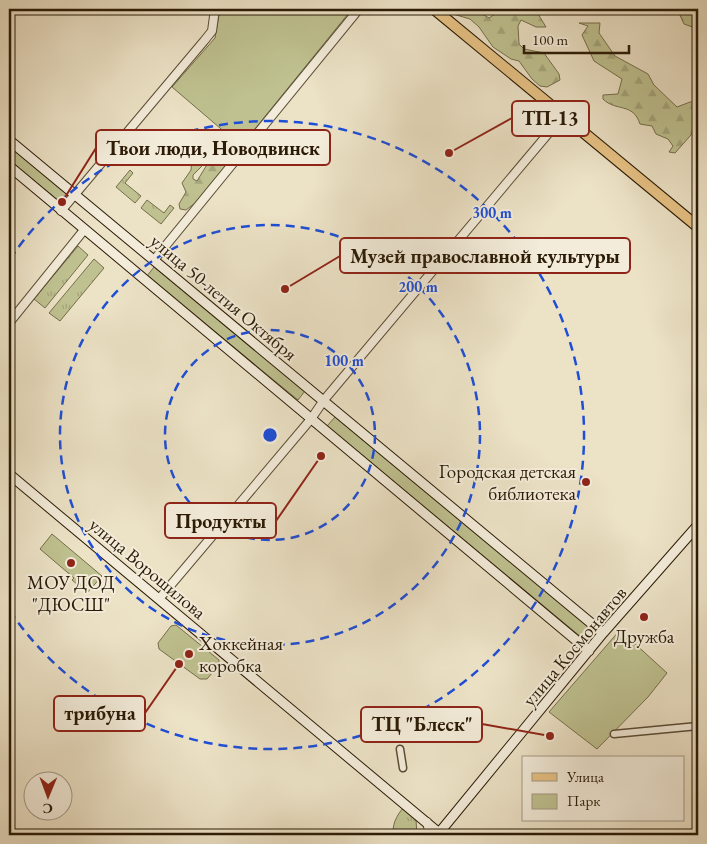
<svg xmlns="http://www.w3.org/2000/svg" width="707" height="844" viewBox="0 0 707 844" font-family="'EB Garamond',serif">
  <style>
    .grass { fill: url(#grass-tufts); stroke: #756e4b }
    .forest { fill: url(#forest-firs); stroke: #756e4b }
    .green { fill: #bfc190; stroke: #756e4b }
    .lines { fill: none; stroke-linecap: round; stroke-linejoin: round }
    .minor-casing { stroke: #5b4d36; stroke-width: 9 }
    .tertiary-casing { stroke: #5b4d36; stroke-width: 10 }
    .secondary-casing { stroke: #2b1b06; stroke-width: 11 }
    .primary-casing { stroke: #2b1b06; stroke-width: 12 }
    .minor { stroke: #f3ecda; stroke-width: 6 }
    .tertiary { stroke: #f3ecda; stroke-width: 8 }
    .secondary { stroke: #f3ecda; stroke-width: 9 }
    .primary { stroke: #e6c183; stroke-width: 10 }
    .ring { fill: none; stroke: #1d4ed8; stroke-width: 2.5; stroke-dasharray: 9 6 }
    .poi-dot { fill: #8f2418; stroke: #f3ecda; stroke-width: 2 }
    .labels { text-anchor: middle; stroke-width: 4; stroke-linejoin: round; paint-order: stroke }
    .street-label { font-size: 19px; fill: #2b1b06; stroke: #f3ecda }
    .poi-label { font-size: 19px; fill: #2b1b06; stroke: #f3ecda }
    .centre { fill: #1d4ed8; stroke: #f3ecda; stroke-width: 2.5 }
    .ring-label { font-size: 15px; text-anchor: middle; font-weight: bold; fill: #1d4ed8; stroke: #f3ecda; stroke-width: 4; stroke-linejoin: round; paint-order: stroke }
    .leader { fill: none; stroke: #8f2418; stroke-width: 2 }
    .callout-dot { fill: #8f2418; stroke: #f3ecda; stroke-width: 2 }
    .callout { fill: #f3ecda; stroke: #8f2418; stroke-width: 2 }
    .callout-label { font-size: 20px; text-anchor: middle; font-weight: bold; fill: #2b1b06 }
  </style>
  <defs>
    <pattern id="grass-tufts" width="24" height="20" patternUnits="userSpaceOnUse" patternTransform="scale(1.25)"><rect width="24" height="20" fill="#bfc190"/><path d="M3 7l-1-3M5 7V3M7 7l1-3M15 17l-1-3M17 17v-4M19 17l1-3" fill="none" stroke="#a4a57b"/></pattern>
    <pattern id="forest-firs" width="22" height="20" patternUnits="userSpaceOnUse" patternTransform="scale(1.25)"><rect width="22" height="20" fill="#bfc190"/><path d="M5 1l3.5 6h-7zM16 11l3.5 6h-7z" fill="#a4a57b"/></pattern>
  </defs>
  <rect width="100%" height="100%" fill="#ece2c6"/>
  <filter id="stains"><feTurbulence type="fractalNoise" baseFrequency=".004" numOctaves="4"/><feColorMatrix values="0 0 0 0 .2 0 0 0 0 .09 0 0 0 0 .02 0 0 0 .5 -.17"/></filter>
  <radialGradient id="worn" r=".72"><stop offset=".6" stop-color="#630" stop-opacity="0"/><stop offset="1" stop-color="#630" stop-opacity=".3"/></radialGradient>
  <path class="grass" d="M130 170 133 173 125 183 141 196 135 203 116 187Z
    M147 200 164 213 170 205 174 208 161 224 141 208Z
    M78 246 88 255 45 308 34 299Z
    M94 259 104 268 60 321 49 313Z
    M403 808 416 820 417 835H394C391 826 397 815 403 808Z"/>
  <path class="forest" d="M449 9H474L489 18 495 14 498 9H535L546 27H536L521 20 518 26 519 44 524 49 544 53 559 74 560 80 547 87 540 86 532 79 519 61 511 59 493 47 479 27 470 19 453 14Z
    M674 9H698V29L684 24 679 13Z
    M579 23H600L599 33 615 56 648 74 654 85 677 107 690 102H698V127L675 153 669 152 673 146 668 139 656 134 652 126 640 124C633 102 616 112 603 99V95L618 94 622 79 594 61 582 35 588 26Z
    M221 151 230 156 231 161C224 170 204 189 203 197L186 210 180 209 179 204 186 192 182 183 191 170 192 158 202 152 207 155 202 166 193 175V179L197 181 211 158Z"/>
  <path class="green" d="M220 9H352L241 146 172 87 215 38Z
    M9 145 67 194 60 202 9 160Z
    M154 267 305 391 298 400 147 276Z
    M335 417 589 627 581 637 327 426Z
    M52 534 102 576 87 593 72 580 74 578 40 549Z
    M176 625 219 660V665L207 679H200L159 649 158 643 171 626Z
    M620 630 667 673 648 697 597 749 549 712Z"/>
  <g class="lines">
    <g class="minor-casing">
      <path id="minor" d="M614 734 698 726
        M400 749 403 768"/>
    </g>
    <g class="tertiary-casing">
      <path id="tertiary" d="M61 211 204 41 212 31 215 9
        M154 260 359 9
        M9 323 84 230
        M159 599 311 419 324 400 563 116
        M427 822 430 835"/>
    </g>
    <g class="secondary-casing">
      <path id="secondary" d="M9 140 603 633
        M9 166 589 651
        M9 474 439 833 603 633 698 525"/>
    </g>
    <g class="primary-casing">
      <path id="primary" d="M434 9 698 227"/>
    </g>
    <use href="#minor" class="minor"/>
    <use href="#tertiary" class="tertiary"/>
    <use href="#secondary" class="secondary"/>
    <use href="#primary" class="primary"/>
  </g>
  <g class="ring">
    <circle cx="270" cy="435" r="105"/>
    <circle cx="270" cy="435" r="210"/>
    <path d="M10 259A314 314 0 1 1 10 611"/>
  </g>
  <g class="poi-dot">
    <circle cx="586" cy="482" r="5"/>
    <circle cx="71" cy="563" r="5"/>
    <circle cx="644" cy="617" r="5"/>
    <circle cx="189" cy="654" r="5"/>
  </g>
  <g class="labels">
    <g class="street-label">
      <text transform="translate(224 297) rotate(40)" y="7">улица 50-летия Октября</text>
      <text transform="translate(148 568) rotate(40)" y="7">улица Ворошилова</text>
      <text transform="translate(574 646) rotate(-50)" y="7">улица Космонавтов</text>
    </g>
    <g class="poi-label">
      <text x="576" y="478" text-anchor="end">Городская детская<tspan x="576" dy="22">библиотека</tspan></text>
      <text x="71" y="589">МОУ ДОД<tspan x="71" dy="22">"ДЮСШ"</tspan></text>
      <text x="644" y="643">Дружба</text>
      <text x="199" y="650" text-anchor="start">Хоккейная<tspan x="199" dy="22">коробка</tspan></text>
    </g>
  </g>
  <circle cx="270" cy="435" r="8" class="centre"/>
  <g class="ring-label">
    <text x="492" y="218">300 m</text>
    <text x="418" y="292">200 m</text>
    <text x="344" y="366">100 m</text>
  </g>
  <path class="leader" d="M449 153L512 118M62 202L96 148M285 289L340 256M321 456L276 521M179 664L145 713M550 736L482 724"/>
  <g class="callout-dot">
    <circle cx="449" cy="153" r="5"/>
    <circle cx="62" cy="202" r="5"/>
    <circle cx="285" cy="289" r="5"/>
    <circle cx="321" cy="456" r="5"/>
    <circle cx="179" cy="664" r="5"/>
    <circle cx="550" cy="736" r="5"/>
  </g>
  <g class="callout">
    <rect x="512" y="101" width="77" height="35" rx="5"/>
    <rect x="96" y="130" width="234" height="35" rx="5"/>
    <rect x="340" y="238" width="290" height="35" rx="5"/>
    <rect x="165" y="503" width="111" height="35" rx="5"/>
    <rect x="54" y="696" width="91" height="35" rx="5"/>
    <rect x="361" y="707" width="121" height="35" rx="5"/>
  </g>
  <g class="callout-label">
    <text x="550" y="125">ТП-13</text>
    <text x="213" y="155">Твои люди, Новодвинск</text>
    <text x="485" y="263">Музей православной культуры</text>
    <text x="221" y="528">Продукты</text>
    <text x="100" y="720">трибуна</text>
    <text x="422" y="731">ТЦ "Блеск"</text>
  </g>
  <rect width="707" height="844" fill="none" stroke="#ece2c6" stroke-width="30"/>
  <rect x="10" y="10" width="687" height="824" fill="none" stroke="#2b1b06" stroke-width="2.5"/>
  <rect x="15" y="15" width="677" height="814" fill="none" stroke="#2b1b06"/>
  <rect x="522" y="756" width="162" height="65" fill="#f3ecda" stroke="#a39885"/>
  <rect x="532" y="773" width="25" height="8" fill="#e6c183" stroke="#a39885"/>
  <text x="567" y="782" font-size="15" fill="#2b1b06">Улица</text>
  <rect x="532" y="794" width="25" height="15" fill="#bfc190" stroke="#a39885"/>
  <text x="567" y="806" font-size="15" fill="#2b1b06">Парк</text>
  <g transform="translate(48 796) rotate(181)"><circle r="24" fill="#f3ecda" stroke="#a39885"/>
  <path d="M0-4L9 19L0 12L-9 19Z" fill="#8f2418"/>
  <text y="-8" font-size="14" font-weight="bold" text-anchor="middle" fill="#2b1b06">С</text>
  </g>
  <path d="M524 45v8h105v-8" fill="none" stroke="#2b1b06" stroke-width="2.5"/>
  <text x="532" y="45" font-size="15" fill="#2b1b06" stroke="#f3ecda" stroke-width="4" paint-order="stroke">100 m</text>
  <rect width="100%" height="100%" filter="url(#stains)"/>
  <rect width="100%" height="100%" fill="url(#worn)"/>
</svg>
